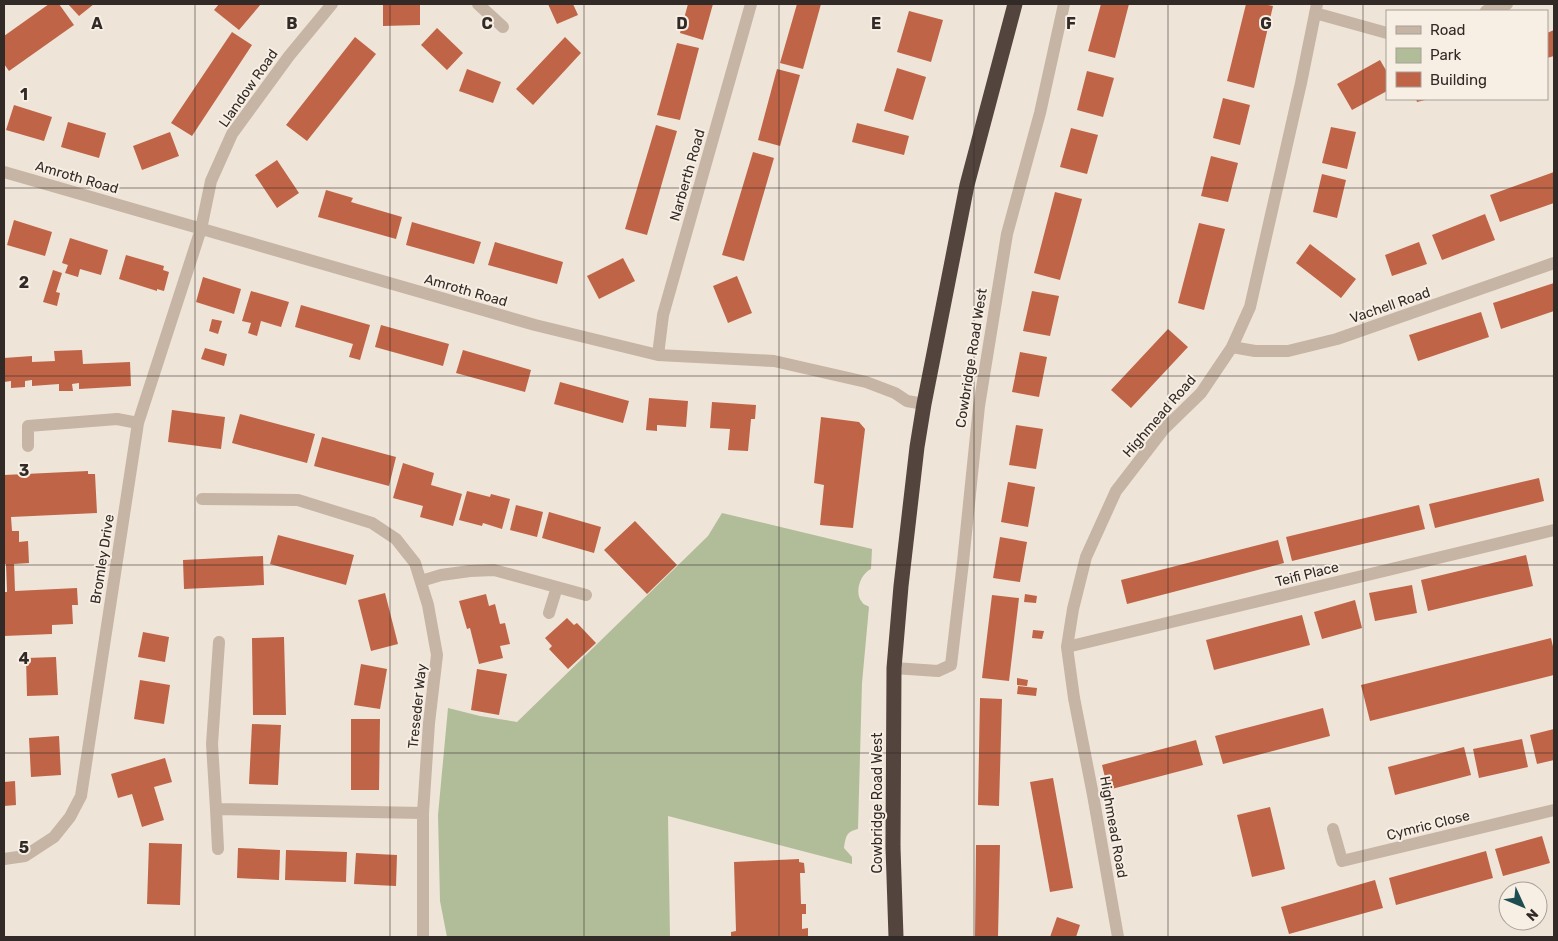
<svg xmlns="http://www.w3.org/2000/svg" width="1558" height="941" viewBox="0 0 1558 941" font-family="Rubik,sans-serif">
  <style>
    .green { fill: #b1bd99 }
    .building { fill: #bf6446 }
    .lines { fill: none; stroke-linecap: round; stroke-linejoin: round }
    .minor { stroke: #c6b4a5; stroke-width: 12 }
    .highway { stroke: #53443d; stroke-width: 15 }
    .grid { fill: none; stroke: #322a26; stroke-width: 1; stroke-opacity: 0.55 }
    .labels { text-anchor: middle; stroke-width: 4; stroke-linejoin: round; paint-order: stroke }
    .street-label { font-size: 14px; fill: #322a26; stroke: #f7eee4 }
    .grid-label { font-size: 16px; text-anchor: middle; font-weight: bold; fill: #322a26; stroke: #f7eee4; stroke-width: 4; stroke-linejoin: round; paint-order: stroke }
  </style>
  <rect width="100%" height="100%" fill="#efe4d8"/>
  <path class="green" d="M722 513 872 549 871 569C860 574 854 593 862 602 863 605 867 605 869 607L862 683 858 829C846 832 846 836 844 848L852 857V864L668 816 670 937H447L440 901 438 815 448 708 480 716 517 722 708 536Z"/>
  <path class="building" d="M49 4H59L74 25 9 71 4 64V36Z
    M68 4H94L79 16Z
    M219 4H261L239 30 214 10Z
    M383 4H420V25L383 26Z
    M548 4H573L578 15 557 24Z
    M688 4H713L703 40 680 33Z
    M797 4H821L803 69 780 63Z
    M1101 4H1129L1115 58 1088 51Z
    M1246 4H1262L1273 6 1254 88 1227 81Z
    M909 11 943 20 931 62 897 52Z
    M437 28 463 53 447 70 421 45Z
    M1554 30V56L1547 58V33Z
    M232 32 252 45 192 136 171 123Z
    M355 37 376 54 307 141 286 125Z
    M565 37 581 53 533 105 516 89Z
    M677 43 699 48 680 120 657 115Z
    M1380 60 1387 72V91L1352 110 1337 84Z
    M897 68 926 77 913 120 884 111Z
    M467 69 501 82 493 103 459 91Z
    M777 69 800 75 780 146 758 140Z
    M1087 71 1114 78 1103 117 1077 110Z
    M1223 98 1250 105 1240 145 1213 138Z
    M1416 99H1429L1417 102Z
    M14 105 52 117 44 141 6 130Z
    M68 122 106 133 99 158 61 147Z
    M857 123 909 136 904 155 852 142Z
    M656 125 677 131 647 235 625 229Z
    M1331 127 1356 132 1347 169 1322 163Z
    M1071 128 1098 135 1087 174 1060 167Z
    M170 132 179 156 142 170 133 146Z
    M753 152 774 158 744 261 722 255Z
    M1211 156 1238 163 1228 202 1201 196Z
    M277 160 299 193 277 208 255 175Z
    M1554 172V203L1500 222 1490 195Z
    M1322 174 1346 180 1337 218 1313 212Z
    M326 190 353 198 351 202 402 217 396 239 318 217Z
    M1055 192 1082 199 1060 280 1034 273Z
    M1485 214 1495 240 1442 260 1432 235Z
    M14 220 52 232 45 256 7 245Z
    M412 222 481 242 474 264 406 245Z
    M1199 223 1225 229 1204 310 1178 303Z
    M70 238 108 250 101 275 80 269 78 277 65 273 68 265 62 263Z
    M495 242 563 262 557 284 488 265Z
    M1419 242 1427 264 1392 276 1385 255Z
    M1310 244 1356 279 1341 298 1296 263Z
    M126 255 164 266 163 270 169 272 164 291 157 289V291L119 279Z
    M623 258 635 281 599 299 587 276Z
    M53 270 62 273 56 292 60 293 57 306 43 302Z
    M737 276 752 313 728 323 713 286Z
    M203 277 241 289 234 314 196 302Z
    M1554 283V311L1501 329 1493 303Z
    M251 291 289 302 281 327 261 321 257 336 248 333 251 323 242 321Z
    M1032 291 1059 296 1050 336 1023 331Z
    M301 305 370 325 360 360 349 357 353 344 295 327Z
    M1481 312 1489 337 1418 361 1409 335Z
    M212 319 222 321 218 334 209 331Z
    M381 325 449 344 443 366 375 347Z
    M1168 329 1188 347 1131 408 1111 390Z
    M205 348 227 354 224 366 201 359Z
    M82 350 83 364 130 362 131 386 79 389V383L72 384 73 391H59V384L32 386V380L25 381V387L11 388V381L4 382V358L32 356V362L55 361 54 351Z
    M463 350 531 370 525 392 456 373Z
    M1020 352 1047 357 1039 397 1012 392Z
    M560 382 629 401 623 423 554 404Z
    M649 398 688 401 686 427 657 425V431L646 430Z
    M712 402 756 405 755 419H751L748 451 728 450 730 429 710 428Z
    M172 410 225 417 221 449 168 442Z
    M240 414 315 434 307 463 232 443Z
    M821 417 859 422 865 429 853 528 820 525 824 485 814 483Z
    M1016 425 1043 429 1036 469 1009 465Z
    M322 437 396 457 389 486 314 466Z
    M403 463 434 473 431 485 462 494 453 526 420 517 423 506 393 498Z
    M88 471V474H95L97 513 11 517 12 531H19V542L28 541 29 563 14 564 15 591 77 588 78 605H72L73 624 52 625V634L4 636V592H7L6 564H4V475Z
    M1539 478 1544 501 1435 528 1429 504Z
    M1008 482 1035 487 1028 527 1001 522Z
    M467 491 490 497 491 494 510 499 502 529 483 523 482 526 459 520Z
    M516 505 543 512 537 537 510 530Z
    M1419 505 1425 529 1292 561 1286 537Z
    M549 512 601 527 594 553 542 538Z
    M635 521 677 565 647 594 604 550Z
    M278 535 354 555 346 585 270 564Z
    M1000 537 1027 542 1020 582 993 578Z
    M1278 540 1284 563 1127 604 1121 580Z
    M1526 555 1533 586 1428 611 1421 580Z
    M263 556 264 585 184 589 183 560Z
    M1412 585 1417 613 1375 621 1369 593Z
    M385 593 398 644 371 651 358 600Z
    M486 594 489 606 495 604 500 624 505 623 510 644 500 646 503 658 479 664 470 628 467 629 459 601Z
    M1025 594 1037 596 1036 603 1024 602Z
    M992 595 1019 598 1009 681 982 678Z
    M1355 600 1362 628 1322 639 1314 612Z
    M1302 615 1310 645 1214 670 1206 640Z
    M567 618 574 625 577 623 596 643 568 669 549 649 552 646 545 638Z
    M1033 630 1044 631 1042 639 1032 638Z
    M143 632 169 637 165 662 138 657Z
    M284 637 286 715H253L252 638Z
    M1551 638 1554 651V675L1370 721 1361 685Z
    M56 657 58 695 27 696 26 658Z
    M361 664 387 669 380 709 354 705Z
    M477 669 507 674 499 715 471 710Z
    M1017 678 1028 680 1027 686 1017 685Z
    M140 680 170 685 164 724 134 719Z
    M1018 686 1037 688 1036 696 1017 694Z
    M980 698 1002 699 999 806 978 805Z
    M1323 708 1330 736 1223 764 1215 736Z
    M351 719H380L379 790H351Z
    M252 724 281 725 278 785 249 784Z
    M1554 729V760L1537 764 1530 735Z
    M59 736 61 775 31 777 29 738Z
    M1522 739 1528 767 1479 778 1473 749Z
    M1196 740 1203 765 1108 790 1102 765Z
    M1464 747 1471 775 1395 795 1388 767Z
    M165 758 172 782 154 787 164 820 142 827 132 794 118 798 111 774Z
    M1053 778 1073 888 1050 892 1030 782Z
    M15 781 16 805 4 806V782Z
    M1270 807 1285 869 1252 877 1237 815Z
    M1542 836 1550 863 1503 876 1495 849Z
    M149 843 182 844 180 905 147 904Z
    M976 845H1000L998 937H975Z
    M238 848 280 850 279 880 237 878Z
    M286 850 347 852 346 882 285 880Z
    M1486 851 1493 878 1396 905 1389 878Z
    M356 853 397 855 396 886 354 884Z
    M799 859V862L804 863 805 873H800L801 904H806V914H802V929L808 928V937H731V932L736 931 734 862Z
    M1375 880 1383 908 1289 934 1281 907Z
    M1057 917 1080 925 1076 937H1050Z"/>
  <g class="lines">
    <path class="minor" d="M478 4 503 27
      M1486 11 1507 4
      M1315 13 1387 33
      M4 172 535 325 658 355 774 361 866 382 895 393 907 401 924 404
      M1232 347 1255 351H1288L1337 339 1554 263
      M658 355 663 315 751 4
      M28 446V426L117 419 138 423
      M202 499 298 500 372 523 396 539 415 563 428 605 437 655 429 723 423 813V937
      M421 581 441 575 470 571 494 570 586 595
      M549 613 557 587
      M219 642 212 744 216 809 423 813
      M1067 647 1554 530
      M894 668 938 671 951 665 963 562 979 406 1007 234 1040 113 1064 4
      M216 809 218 849
      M1333 829 1342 861 1554 810
      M4 859 25 856 54 837 70 817 81 796 138 423 201 229 211 181 232 134 289 56 332 4
      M1118 937 1093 795 1074 698 1067 647 1073 609 1086 557 1116 491 1163 430 1201 393 1232 347 1250 307 1301 83 1317 4"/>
    <path class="highway" d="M896 937 893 847 894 668 901 586 917 447 924 404 967 185 1015 4"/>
  </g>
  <path class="grid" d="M195 4V937M390 4V937M584 4V937M779 4V937M974 4V937M1168 4V937M1363 4V937M4 188H1554M4 376H1554M4 565H1554M4 753H1554"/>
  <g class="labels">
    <g class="street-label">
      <text transform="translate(248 88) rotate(-55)" y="5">Llandow Road</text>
      <text transform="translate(687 175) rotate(-74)" y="5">Narberth Road</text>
      <text transform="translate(77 177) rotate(16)" y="5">Amroth Road</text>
      <text transform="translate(466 290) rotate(16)" y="5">Amroth Road</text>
      <text transform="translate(1390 305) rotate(-19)" y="5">Vachell Road</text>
      <text transform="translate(971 358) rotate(-81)" y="5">Cowbridge Road West</text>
      <text transform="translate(1159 416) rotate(-49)" y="5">Highmead Road</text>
      <text transform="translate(102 559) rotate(-81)" y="5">Bromley Drive</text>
      <text transform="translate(1307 574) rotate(-14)" y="5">Teifi Place</text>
      <text transform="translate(417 706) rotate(-84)" y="5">Treseder Way</text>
      <text transform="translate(877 803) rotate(-90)" y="5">Cowbridge Road West</text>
      <text transform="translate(1428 825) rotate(-14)" y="5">Cymric Close</text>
      <text transform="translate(1114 827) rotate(80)" y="5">Highmead Road</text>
    </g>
  </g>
  <g class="grid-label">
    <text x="97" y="29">A</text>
    <text x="292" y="29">B</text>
    <text x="487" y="29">C</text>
    <text x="682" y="29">D</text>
    <text x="876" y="29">E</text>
    <text x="1071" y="29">F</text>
    <text x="1266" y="29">G</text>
    <text x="24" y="100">1</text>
    <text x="24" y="288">2</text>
    <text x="24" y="476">3</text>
    <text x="24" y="664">4</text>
    <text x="24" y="853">5</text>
  </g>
  <rect width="1558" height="941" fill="none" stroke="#322a26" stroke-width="10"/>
  <rect x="1386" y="10" width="162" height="90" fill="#f7eee4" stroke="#a8a098"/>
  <rect x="1396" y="26" width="25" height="8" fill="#c6b4a5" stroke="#a8a098"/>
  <text x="1430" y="35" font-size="15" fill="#322a26">Road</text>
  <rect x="1396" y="48" width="25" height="15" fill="#b1bd99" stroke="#a8a098"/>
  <text x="1430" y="60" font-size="15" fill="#322a26">Park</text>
  <rect x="1396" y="72" width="25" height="15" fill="#bf6446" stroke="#a8a098"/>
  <text x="1430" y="85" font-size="15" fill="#322a26">Building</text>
  <g transform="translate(1523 906) rotate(134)"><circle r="24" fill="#f7eee4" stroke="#a8a098"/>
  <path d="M0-4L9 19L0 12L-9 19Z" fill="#1e4d51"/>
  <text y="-8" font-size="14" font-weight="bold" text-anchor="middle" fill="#322a26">N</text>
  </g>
</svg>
